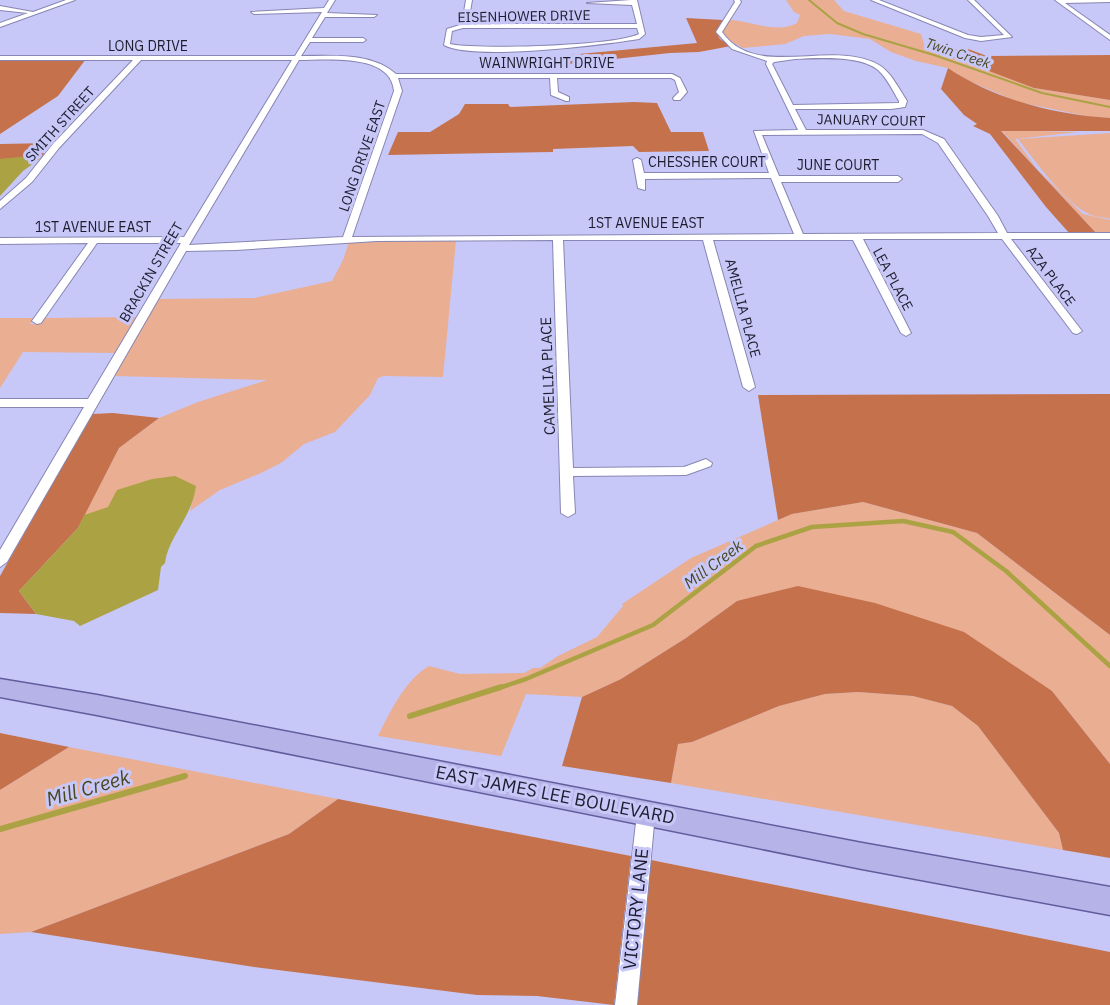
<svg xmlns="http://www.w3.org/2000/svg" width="1110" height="1005" viewBox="0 0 1110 1005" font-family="'IBM Plex Sans',sans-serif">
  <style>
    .green { fill: #eaae93 }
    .forest { fill: #c5724c }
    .water { fill: #aaa243 }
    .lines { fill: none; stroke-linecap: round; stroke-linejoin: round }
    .stream-far2 { stroke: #aaa243; stroke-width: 2 }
    .stream-far1 { stroke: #aaa243; stroke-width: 4.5 }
    .stream { stroke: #aaa243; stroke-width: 6 }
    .street-casing { stroke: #8786b3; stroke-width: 2 }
    .primary-casing { stroke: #615d9d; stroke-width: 3 }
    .street { fill: #fff; fill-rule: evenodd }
    .primary { fill: #b6b3e8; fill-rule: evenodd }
    .labels { text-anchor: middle; stroke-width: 6; stroke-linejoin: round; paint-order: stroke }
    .far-street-label { font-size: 14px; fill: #1e1d2f; stroke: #c8c8f8 }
    .far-water-label { font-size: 14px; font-style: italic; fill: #4a471f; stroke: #c8c8f8 }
    .street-label { font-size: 15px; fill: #1e1d2f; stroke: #c8c8f8 }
    .water-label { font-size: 16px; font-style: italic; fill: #4a471f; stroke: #c8c8f8 }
    .near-street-label { font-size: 18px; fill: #1e1d2f; stroke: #c8c8f8 }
    .near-water-label { font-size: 20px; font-style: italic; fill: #4a471f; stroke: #c8c8f8 }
  </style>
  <rect width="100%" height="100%" fill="#c8c8f8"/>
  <path class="green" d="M786 0H834L844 11 921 34 925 47 982 66 1034 88 1110 100V118L1091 117 1018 102 967 80 948 68 916 61 891 52 870 39 830 34 804 36 785 44 743 48 727 39 723 32 730 20C750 21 778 34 797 23L800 15 794 12Z
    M1001 130 1078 132 1015 139 1038 170 1083 214 1110 220V233H1096Z
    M1110 133V219C1103 217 1093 217 1087 213 1063 200 1035 161 1018 139Z
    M456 240 443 377 384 376 378 378 370 395 335 432 304 444 281 463 261 473 220 490 190 511 196 486 84 515 119 448 159 418 198 402 267 380 114 376 158 299 254 298 332 281 343 260 349 242Z
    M137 317 115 353 23 352 0 388V318H34L30 324H40L45 318Z
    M863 502 977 533 1110 635V764L1052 691 737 601 686 638 621 679 582 697 526 694 501 756 378 736C390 712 405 680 429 666L460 674 524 673 533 668H540L558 656 597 637 623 606 622 604 691 558 792 514Z
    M858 692 913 696 952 706 978 726 1059 833 1063 850 671 783 678 744 692 742 779 706 825 694Z
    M69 747 338 799 289 834 31 932 0 934V790Z"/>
  <path class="forest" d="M686 18 723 20 716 32 720 39 731 46 699 52 670 53 559 65 544 61 558 56 697 43Z
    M931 49H968L987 56 1110 55V100L1034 88Z
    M11 59H86L58 96 0 134V61Z
    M948 68C994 99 1054 115 1110 118V131H1001L1096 233 1070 234 1046 207 990 134 973 126 977 124 964 115 941 89Z
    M634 102 657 103 671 132H703L709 151 639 152 633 146 553 149V152L388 155 398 132H430L459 114 465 104H508L510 107Z
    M51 143 41 158 0 159V144Z
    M1110 394V635L977 533 863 502 792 514 778 520 758 395Z
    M113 413 159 418 119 448 78 528 19 591 36 614 0 613V576L92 414Z
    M798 586 875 603 964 632 1052 691 1110 764V858L1063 850 1059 833 978 726 952 706 913 696 858 692 825 694 779 706 692 742 678 744 671 783 562 766 582 697 621 679 686 638 737 601Z
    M0 733 69 747 0 790Z
    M338 799 631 856 614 1005 537 996 477 995 254 967 31 932 289 834Z
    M651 860 1110 952V1005H637Z"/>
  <path class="water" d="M20 157 41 158 23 171 0 196V159Z
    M175 476 196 486C192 518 168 537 165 563L161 567 158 590 80 626 74 621 36 614 19 591 78 528 84 515 108 507 117 490 152 479Z"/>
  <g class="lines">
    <path class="stream-far2" d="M809 0 837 23 863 34 934 55 1042 93 1110 107"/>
    <path class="stream-far1" d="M496 689 526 679 653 625 756 546 812 527 903 521 953 532 1006 571 1110 666"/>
    <path class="stream" d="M410 716 501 687
      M0 829 185 776"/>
    <g class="street-casing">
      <path id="street" d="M66 0H75L0 27V23L28 13 0 10V6L33 12Z
        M329 0H335L327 13 377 15 374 17H325L312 38H363L366 40 363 42H310L301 56C333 56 371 52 396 74H672L680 78 687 92 680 100H674L673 98 679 92 675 80 671 78H557L558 92 569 97V101H566L551 95 550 78H398L402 91 352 237 794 234 771 178 645 179V190L638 188 633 160 637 158 641 160 644 173H769L754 131 798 130 766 64 767 61 732 49 716 32 735 2 734 0H740L741 2 722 32C756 81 832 38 879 65 891 72 899 89 907 101L905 107 891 109H795L806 130H923L944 139 998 216 1007 233H1110V239H1011L1082 331 1077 334 1073 333 1002 239H863L911 333 906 336 901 333 853 240H713L755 387 749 391 743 387 703 240H563L573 468 684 467 706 459 712 463 711 466 686 475 573 476 575 513 568 517 561 513 553 240 377 241 236 250 186 251 7 562 0 567V550L84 407H0V399H88L181 243H97L41 323 37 324 32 321 88 243 0 244V238L184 237 292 60H141L59 148 32 182 0 209V201L26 178 53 144 133 60H0V56H295L322 12 254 14 251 12 324 8ZM795 59C817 58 860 55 878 70 887 78 893 91 899 101V103L793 105 772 64 774 62ZM299 60C327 60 391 53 394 91L343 237 189 245ZM922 134 938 143 988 216 998 233 803 234 781 182H898L902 179 898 176H779L762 135Z
        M466 0H472L470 12 467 14 464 12Z
        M631 0H637L645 34 639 39C602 45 473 61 444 45L447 29 463 24H637L632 5 587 3ZM463 28H637L639 34C616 46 478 50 450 44L452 31Z
        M871 0H879L968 35 981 37 1004 35 968 0H974L1012 37 981 41 965 38Z
        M1055 0H1110V2L1065 3 1110 35V40Z
        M646 806 652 809 655 814 637 1005H615L637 814 640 809Z"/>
    </g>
    <g class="primary-casing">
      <path id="primary" d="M0 679 97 695 862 843 1110 887V915L862 869 97 715 0 697Z"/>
    </g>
    <use href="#street" class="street"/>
    <use href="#primary" class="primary"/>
  </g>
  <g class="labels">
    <g class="far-street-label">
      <text transform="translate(524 16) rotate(-1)" y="5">EISENHOWER DRIVE</text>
      <text x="148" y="51">LONG DRIVE</text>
      <text x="547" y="68">WAINWRIGHT DRIVE</text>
      <text transform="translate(871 120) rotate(1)" y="5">JANUARY COURT</text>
      <text transform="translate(60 124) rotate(-48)" y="5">SMITH STREET</text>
      <text transform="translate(362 156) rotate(-71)" y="5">LONG DRIVE EAST</text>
      <text x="707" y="167">CHESSHER COURT</text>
      <text x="838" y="170">JUNE COURT</text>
      <text x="646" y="228">1ST AVENUE EAST</text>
      <text x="93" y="232">1ST AVENUE EAST</text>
      <text transform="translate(151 272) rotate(-60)" y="5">BRACKIN STREET</text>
      <text transform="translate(1051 276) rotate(53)" y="5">AZA PLACE</text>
      <text transform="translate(893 279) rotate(62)" y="5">LEA PLACE</text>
      <text transform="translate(743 308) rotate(75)" y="5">AMELLIA PLACE</text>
    </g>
    <g class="far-water-label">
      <text transform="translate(958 53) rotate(19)" y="5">Twin Creek</text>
    </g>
    <g class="street-label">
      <text transform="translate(548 376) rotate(-92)" y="5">CAMELLIA PLACE</text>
    </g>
    <g class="water-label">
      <text transform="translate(713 564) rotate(-37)" y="6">Mill Creek</text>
    </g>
    <g class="near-street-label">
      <text transform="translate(555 795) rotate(11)" y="6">EAST JAMES LEE BOULEVARD</text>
      <text transform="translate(636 909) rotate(-84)" y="6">VICTORY LANE</text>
    </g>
    <g class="near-water-label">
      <text transform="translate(88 788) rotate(-16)" y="7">Mill Creek</text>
    </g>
  </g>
</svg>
